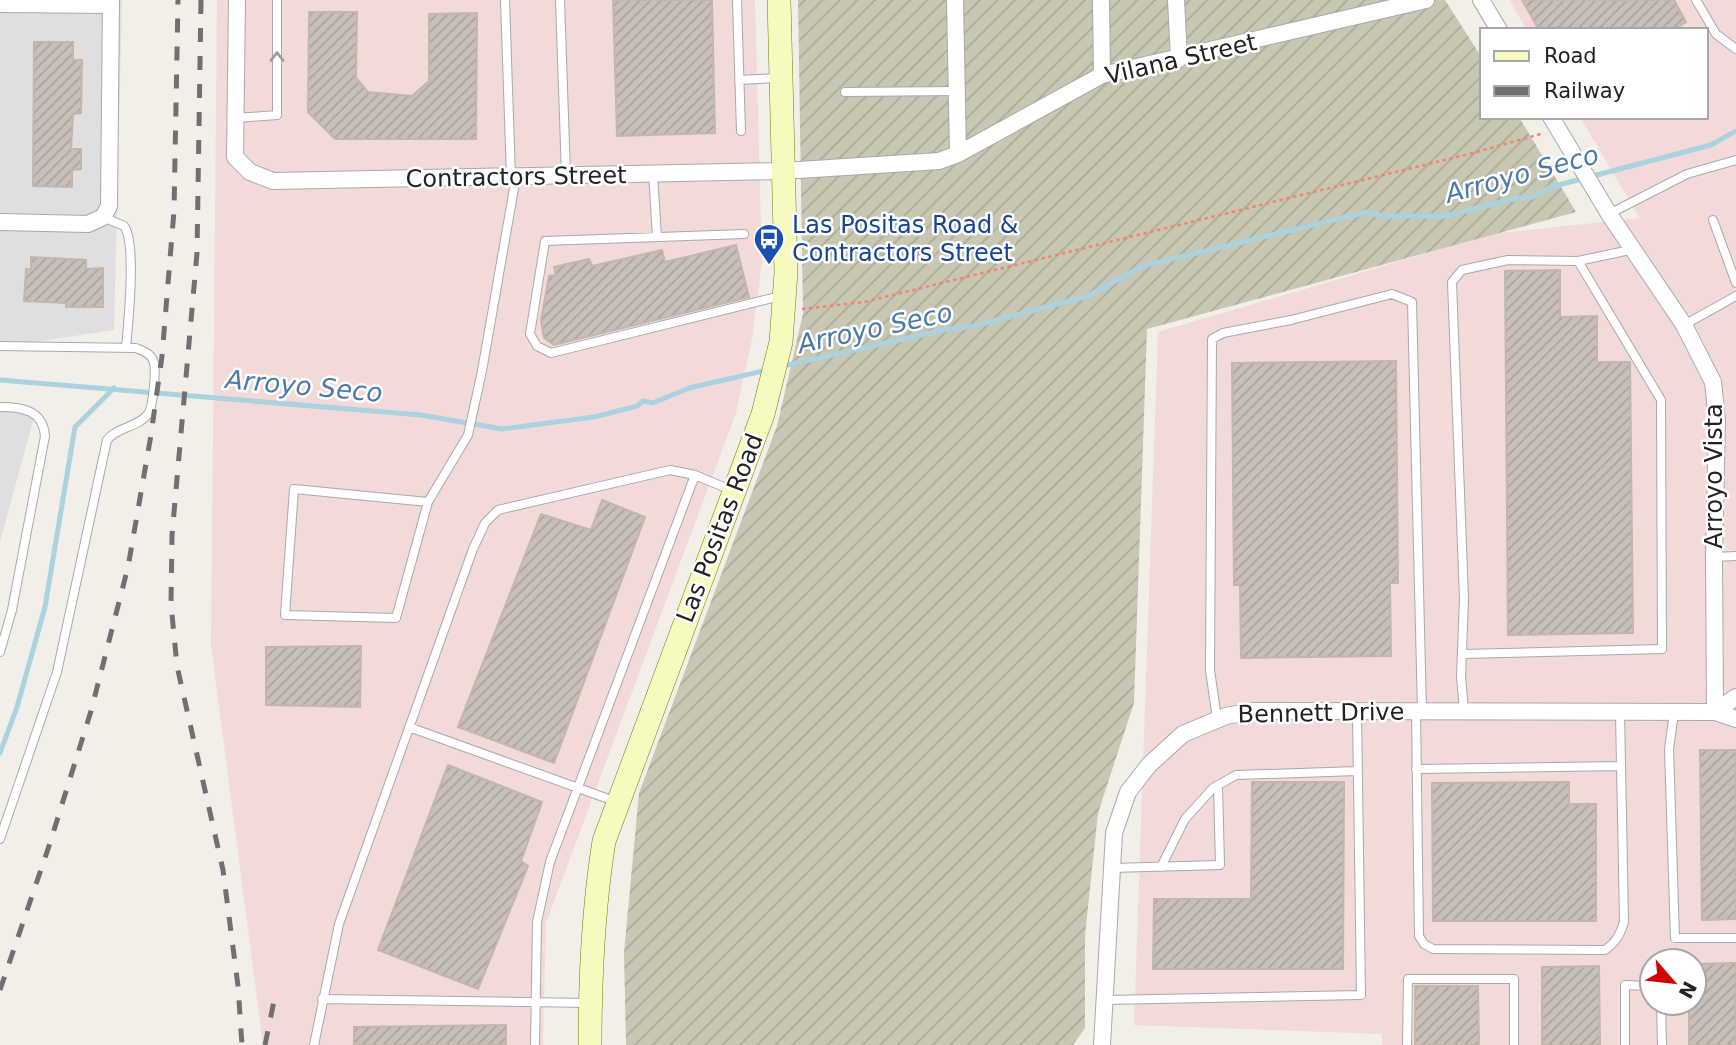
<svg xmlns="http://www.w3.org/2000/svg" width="1736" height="1045" viewBox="0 0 1736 1045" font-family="'DejaVu Sans',sans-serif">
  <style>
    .residential { fill: #e0dfdf }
    .commercial { fill: #f2dad9; fill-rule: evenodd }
    .construction { fill: url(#construction-furrows) }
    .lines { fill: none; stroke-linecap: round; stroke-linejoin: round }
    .stream { stroke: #aad3df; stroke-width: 5 }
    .building { fill: url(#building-hatch); stroke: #c4b6ab; stroke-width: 2 }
    .lane-casing { stroke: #a9a9a9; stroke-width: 10 }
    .street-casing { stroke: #a9a9a9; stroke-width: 18 }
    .secondary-casing { stroke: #707d05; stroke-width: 24 }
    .path { stroke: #fa8072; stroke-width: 2.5; stroke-dasharray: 3.5 3.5; stroke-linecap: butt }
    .lane { stroke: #fff; stroke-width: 8 }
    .street { stroke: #fff; stroke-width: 16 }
    .secondary { stroke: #f7fabf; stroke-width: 23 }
    .rail { stroke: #707070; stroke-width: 5; stroke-dasharray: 14 14; stroke-linecap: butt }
    .oneway { stroke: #9c9c9c }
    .labels { text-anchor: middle; stroke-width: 5; stroke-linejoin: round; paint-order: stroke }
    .street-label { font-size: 24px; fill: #222; stroke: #fff }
    .transit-label { font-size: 24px; fill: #164399; stroke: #fff; text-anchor: start }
    .water-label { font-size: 26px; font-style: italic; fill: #4a7aab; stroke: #fff }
  </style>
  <defs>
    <pattern id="construction-furrows" width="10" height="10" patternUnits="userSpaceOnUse" patternTransform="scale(1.75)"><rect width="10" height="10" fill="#c7c7b4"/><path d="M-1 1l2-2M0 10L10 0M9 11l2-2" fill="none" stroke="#abab9a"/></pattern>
    <pattern id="building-hatch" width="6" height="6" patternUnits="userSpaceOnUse" patternTransform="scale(1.75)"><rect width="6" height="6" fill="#c7bfb8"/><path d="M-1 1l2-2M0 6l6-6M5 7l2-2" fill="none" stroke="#aba49e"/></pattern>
  </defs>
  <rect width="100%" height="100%" fill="#f2efe9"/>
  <path class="residential" d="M0 0H122L114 330 21 344 0 345Z
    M36 410 0 542V411Z"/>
  <path class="commercial" d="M217 0H755L762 262 752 339 736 413 546 923 543 1045H263L211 645Z
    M1509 0H1736V1045H1382V1034L1134 1025 1158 332 1492 234 1640 218 1580 117H1706V30H1527ZM1652 961H1694V1003H1652Z"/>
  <path class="construction" d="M798 0H1445L1482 58V117H1519L1576 212 1147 329 1134 703 1098 813 1085 935V1028L1073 1045H626L624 953 639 793 777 426 803 314Z"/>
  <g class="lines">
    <path class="stream" d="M783 366 948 329 975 326 1088 296 1143 266 1367 212 1382 216H1446L1517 198 1532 197 1551 187 1711 145 1736 131
      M0 380 421 415 502 429 594 417 637 406 643 401 653 403 689 388 767 370
      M0 753 17 707 45 607 75 427 114 388"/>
  </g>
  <path class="building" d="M613 0H712L715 133 617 136Z
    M1522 0H1674L1686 22 1674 30H1539Z
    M309 12H357L356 78 368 92 412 96 429 81V14L477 13 476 139H335L308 112Z
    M34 42H73V60H82L81 113 73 114 71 149H81V169L72 170V187L33 186Z
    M736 245 749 297 554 345 544 338 541 320 549 276 556 275 554 267 589 259 592 266 662 250 665 262Z
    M31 257 86 260V269L103 268V307H66V303L24 301 26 269H31Z
    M1560 270V317L1597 316V362H1630L1633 633 1508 635 1505 271Z
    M1396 361 1398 583H1390L1391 656 1241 658 1240 585H1234L1232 363Z
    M602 500 645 517 554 763 458 727 541 514 591 530Z
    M361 646 360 707 266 705V647Z
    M1700 750H1736V919L1702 920Z
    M448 765 542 802 521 861 528 866 478 989 378 950Z
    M1252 782H1344L1343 969H1153L1154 899H1251Z
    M1569 782V804H1596V921H1433L1432 783Z
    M1736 963V1045H1689V1003H1694V964Z
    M1599 966 1600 1045H1542V967Z
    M1415 986H1478L1479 1045H1415Z
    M506 1025V1045H354V1027Z"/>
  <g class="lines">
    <g class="lane-casing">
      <path id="lane" d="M505 0 511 177
        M560 0 566 175
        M737 0 741 131
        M1696 0 1716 34 1736 49
        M739 80 778 78
        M845 92 957 91
        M235 118 277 115V0
        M653 174 657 237
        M1609 214 1687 174 1736 160
        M103 217 124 226C137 243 128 324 126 348
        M1713 220 1736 283
        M744 234 545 241 530 334 537 346 551 353 781 296
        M1684 325 1736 296
        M0 346 136 348C143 351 150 353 153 360 157 368 153 407 148 414 139 427 117 427 107 440L57 672 0 839
        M0 407C22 407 43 410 45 436L12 610 0 652
        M428 502 294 489 285 615 396 618 428 502 468 435 482 371 516 177
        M1714 557 1736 556
        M1462 654 1662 649 1661 400 1578 261
        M1416 711 1419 936 1424 944 1433 949 1605 950C1616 942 1620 935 1624 922L1620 712
        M1464 711 1461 677 1464 599 1452 282 1462 270 1508 260 1578 261 1635 249
        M1674 712 1669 749 1675 938H1736
        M1217 719 1210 670 1212 339 1223 333 1291 320 1392 294 1412 302 1422 711
        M409 727 617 802
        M1416 769 1621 766
        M1161 867 1185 819 1213 788 1236 775 1358 771
        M1112 868 1220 865 1218 785
        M322 999 589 1003
        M1104 1000 1361 995 1357 711
        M1661 1003 1662 1045
        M314 1045 339 924 473 549 485 523 498 510 670 470 695 475 731 490
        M535 1045 537 922 550 862 695 475
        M1407 1045 1408 979H1514V1045
        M1625 1045V985L1652 986"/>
    </g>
    <g class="street-casing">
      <path id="street" d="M237 0 235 157 250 172 273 181 783 171 939 161 958 154 1102 75 1426 0
        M955 0 958 154
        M1101 0 1102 75
        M1176 0 1179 59
        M1481 0 1499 30
        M0 4 111 5
        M1551 117 1609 214 1684 325 1713 382 1717 420 1714 557 1715 712
        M0 222 88 224 103 217 109 206 111 0
        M1715 712 1736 697
        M1102 1045 1114 833 1128 792 1149 765 1183 734 1226 716 1254 711 1715 712 1736 719"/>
    </g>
    <g class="secondary-casing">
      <path id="secondary" d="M590 1045C590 976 593 910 604 841L763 414 781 342 786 272 779 0"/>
    </g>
    <path class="path" d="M802 309 864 302 1473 153 1544 133"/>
    <use href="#lane" class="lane"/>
    <use href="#street" class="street"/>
    <use href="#secondary" class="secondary"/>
    <path class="rail" d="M201 0 197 253 172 535 171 604 177 666 223 870 238 986 242 1045
      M0 990 50 843 91 711 128 567 151 435 162 356 174 211 178 0
      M265 1045 276 991"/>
  </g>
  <defs><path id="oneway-chevron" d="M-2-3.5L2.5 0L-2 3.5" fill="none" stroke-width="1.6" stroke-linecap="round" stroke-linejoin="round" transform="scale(1.75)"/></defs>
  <use class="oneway" href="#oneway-chevron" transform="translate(277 57) rotate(-90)"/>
  <defs>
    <g id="bus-pin" transform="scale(1.575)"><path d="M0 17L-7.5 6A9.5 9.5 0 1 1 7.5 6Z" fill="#1a4fb4" stroke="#fff"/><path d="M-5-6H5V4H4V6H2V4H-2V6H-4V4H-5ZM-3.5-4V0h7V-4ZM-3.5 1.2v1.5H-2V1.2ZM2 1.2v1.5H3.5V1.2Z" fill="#fff"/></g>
  </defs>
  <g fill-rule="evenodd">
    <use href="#bus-pin" x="769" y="239"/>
  </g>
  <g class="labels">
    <g class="street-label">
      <text transform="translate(1181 59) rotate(-13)" y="8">Vilana Street</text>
      <text transform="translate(516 177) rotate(-1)" y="8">Contractors Street</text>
      <text transform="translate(1714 476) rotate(-90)" y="8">Arroyo Vista</text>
      <text transform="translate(720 528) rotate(-69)" y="8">Las Positas Road</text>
      <text transform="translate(1321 713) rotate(-1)" y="8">Bennett Drive</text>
    </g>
    <g class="transit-label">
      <text x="792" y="233">Las Positas Road &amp;<tspan x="792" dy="28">Contractors Street</tspan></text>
    </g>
    <g class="water-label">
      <text transform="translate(1522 174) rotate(-15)" y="9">Arroyo Seco</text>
      <text transform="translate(875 328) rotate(-12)" y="9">Arroyo Seco</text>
      <text transform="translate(304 386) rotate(5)" y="9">Arroyo Seco</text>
    </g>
  </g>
  <rect x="1480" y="28" width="228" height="91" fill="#ffffff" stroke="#a7a7a7" stroke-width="2"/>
  <rect x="1494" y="51" width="35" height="10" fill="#f7fabf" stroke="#a7a7a7" stroke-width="2"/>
  <text x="1544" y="63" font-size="21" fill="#222222">Road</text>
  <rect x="1494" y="86" width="35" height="10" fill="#707070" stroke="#a7a7a7" stroke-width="2"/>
  <text x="1544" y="98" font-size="21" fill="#222222">Railway</text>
  <g transform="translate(1673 982) rotate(118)"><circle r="33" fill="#ffffff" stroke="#a7a7a7" stroke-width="2"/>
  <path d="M0-5L12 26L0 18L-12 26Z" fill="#d40000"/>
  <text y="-10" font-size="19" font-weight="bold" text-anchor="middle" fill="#222222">N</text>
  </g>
</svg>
